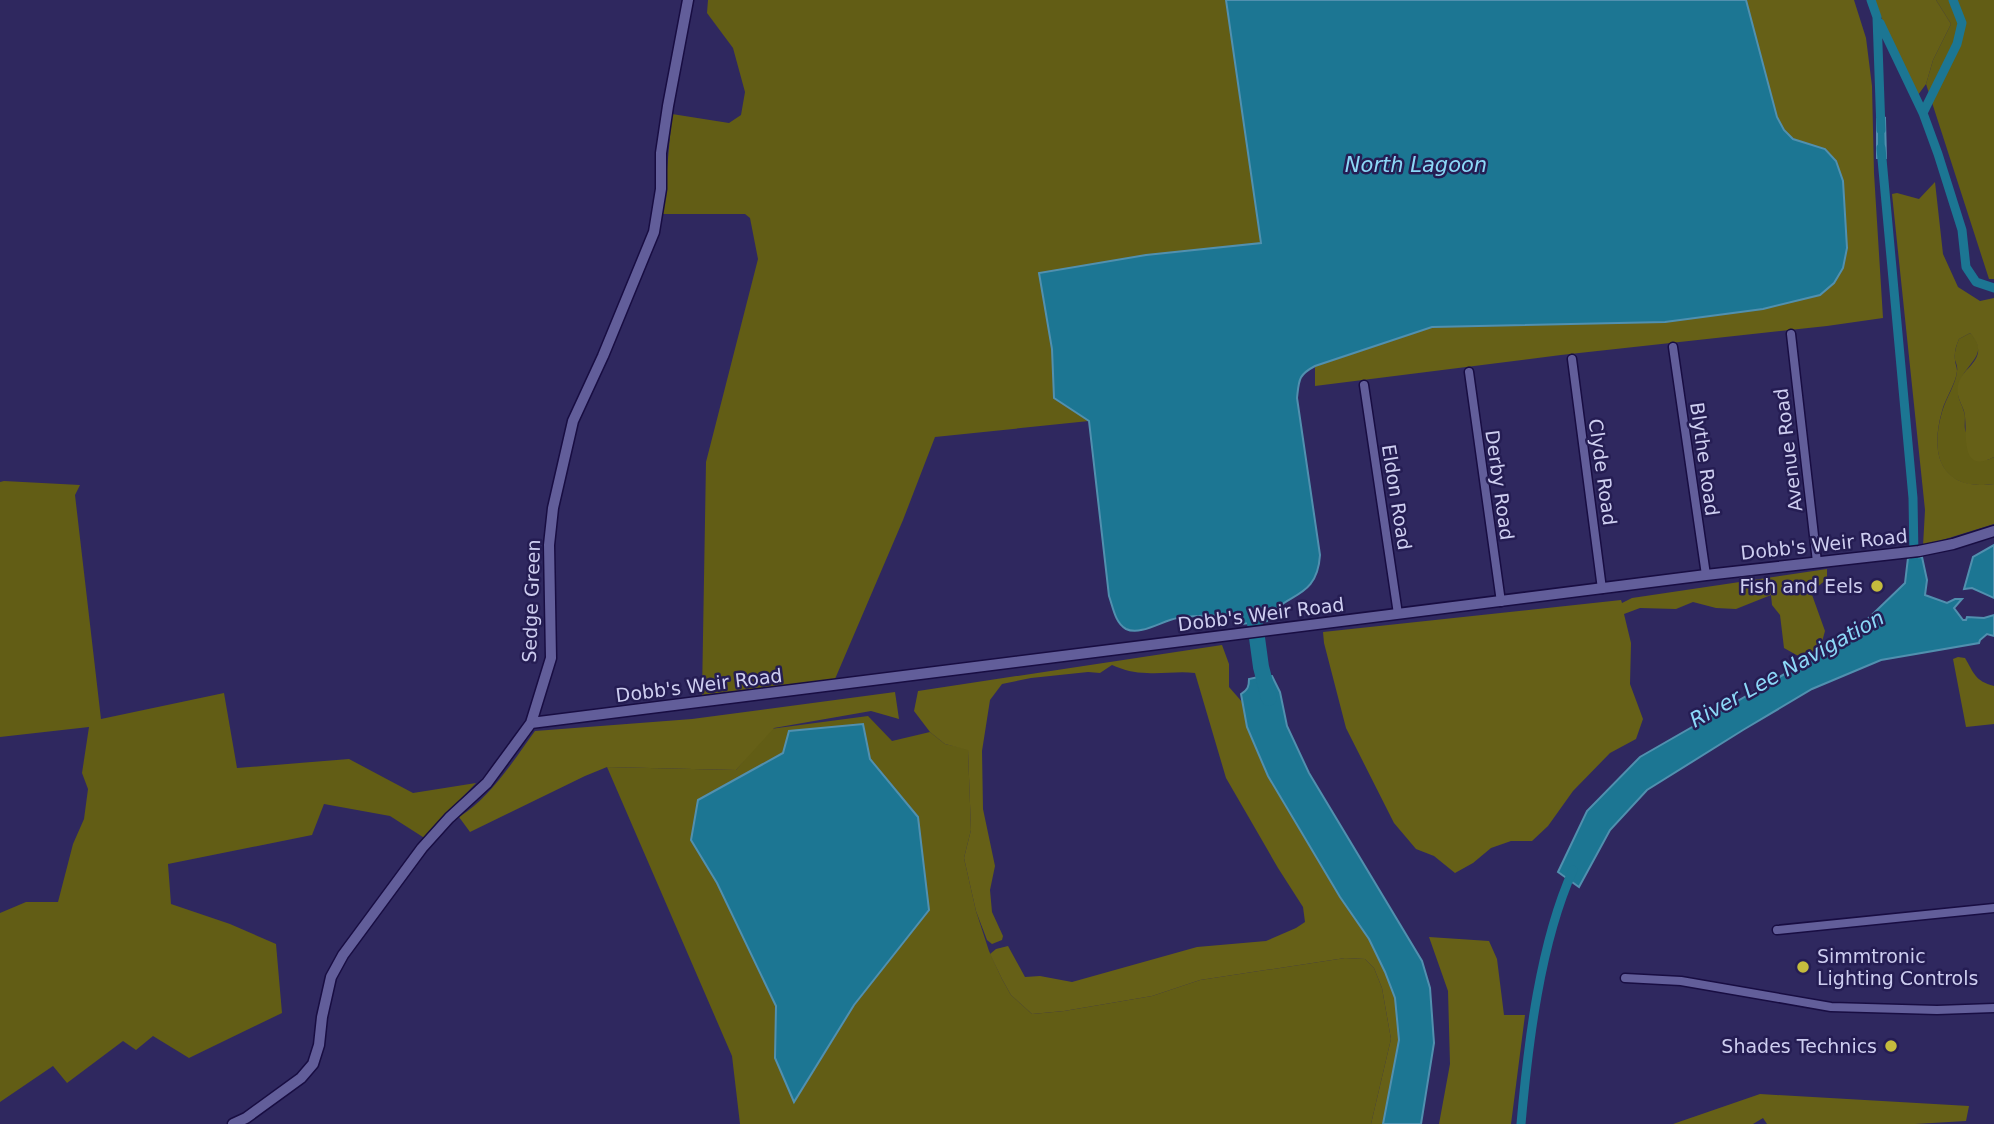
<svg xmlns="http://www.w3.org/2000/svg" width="1994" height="1124" viewBox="0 0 1994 1124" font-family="'DejaVu Sans',sans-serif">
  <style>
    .green { fill: #625d15 }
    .forest { fill: #666017 }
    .water { fill: #1c7693; stroke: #5190af; stroke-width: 2 }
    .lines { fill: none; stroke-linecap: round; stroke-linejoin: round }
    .canal { stroke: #1c7693; stroke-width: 9 }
    .river { stroke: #1c7693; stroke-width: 16 }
    .minor-casing { stroke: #180d42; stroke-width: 11 }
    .tertiary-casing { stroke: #180d42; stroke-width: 13 }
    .minor { stroke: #625e9a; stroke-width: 8 }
    .tertiary { stroke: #625e9a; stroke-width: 10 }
    .poi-dot { fill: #c5bc3d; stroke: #251d53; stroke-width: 2.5 }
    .labels { text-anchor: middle; stroke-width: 5; stroke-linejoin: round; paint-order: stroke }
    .street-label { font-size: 19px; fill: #cecef0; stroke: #251d53 }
    .poi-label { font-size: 19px; fill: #cecef0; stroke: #251d53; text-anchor: end }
    .water-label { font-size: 21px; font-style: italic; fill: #8cd8f7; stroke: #251d53 }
  </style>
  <rect width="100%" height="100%" fill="#2f285f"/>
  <path class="green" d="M708 0H1226L1261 243 1146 255 1052 349 1054 398 1089 421 935 437 903 520 835 679 702 695 706 462 758 259 750 218 745 214H663L672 114 729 123 741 115 745 92 733 48 707 13Z
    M1936 0H1994V279H1989L1926 84 1933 60 1951 24Z
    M1970 333C1994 356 1958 366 1958 391 1958 400 1962 404 1964 412 1966 417 1964 423 1965 429 1967 439 1981 452 1987 460L1994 457V484C1942 492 1929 456 1942 412 1946 398 1956 384 1957 371 1958 368 1956 363 1955 360 1954 353 1956 346 1959 339Z
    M4 481 80 485 75 495 101 719 224 693 237 768 349 759 413 793 476 783 452 808 426 839 390 816 324 804 312 835 168 864 171 904 230 924 276 944 282 1013 189 1058 153 1036 136 1050 123 1041 67 1083 53 1066 0 1102V913L26 902H58L73 844 84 819 88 789 82 773 89 727 0 737V482Z
    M868 716 892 741 930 732 945 744 968 749 971 830 964 858 976 911 989 951 1002 979 1011 995 1032 1014 1064 1011 1152 996 1200 980 1345 958 1365 959 1374 968 1382 988 1391 1039 1371 1124H740L732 1056 607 767 736 770 770 729Z"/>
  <path class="forest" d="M1746 0H1854L1866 38 1872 86 1874 173 1883 318 1827 326 1561 355 1315 386V366L1432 327 1665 322 1763 309 1820 295 1834 283 1843 268 1847 248 1846 226 1825 149C1800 141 1790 143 1777 118Z
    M1875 0H1936L1951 24 1933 60 1926 84 1918 95 1883 22Z
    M1935 182 1943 254 1958 287 1980 301 1994 298V457C1957 476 1969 429 1964 411 1961 402 1956 396 1958 385 1961 371 1975 366 1978 353 1979 344 1975 339 1970 333L1959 339C1956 346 1954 352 1955 360 1955 364 1957 367 1957 371 1956 383 1945 399 1942 411 1929 456 1942 491 1994 484V524L1923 546 1925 510 1892 194 1897 193 1919 199Z
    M1827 569V579L1811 592 1825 631 1820 649 1800 657 1784 648 1780 615 1772 605 1771 595 1736 609 1716 608 1693 602 1676 609 1640 608 1624 614 1631 643 1630 684 1643 719 1636 739 1610 753 1573 791 1548 826 1532 841H1511L1491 848 1473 863 1455 873 1434 856 1416 849 1394 823 1346 728 1324 643 1323 632 1621 600 1622 603 1632 598Z
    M1222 645 1229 664V687L1243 703 1247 727 1268 776 1340 897 1369 939 1385 972 1395 998 1399 1040 1383 1124H1371L1391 1039 1382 988 1374 968 1365 959 1345 958 1200 980 1152 996 1064 1011 1032 1014 1011 995 1002 979 990 954 996 949 1008 946 1025 977 1040 976 1072 982 1197 947 1266 941 1296 928 1305 922 1303 907 1278 868 1226 778 1195 673C1179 671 1163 674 1147 673 1135 673 1123 670 1112 665L1100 673 1088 672 1031 678 1002 684 990 700 982 751 983 809 995 866 990 890 992 912 1003 936 1002 940 992 944 987 940 976 911 964 858 971 830 968 750 945 744 930 732 914 711 918 691Z
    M1958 657 1965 658C1974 673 1975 681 1994 686V724L1966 727 1953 659Z
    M895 692 899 719 871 711 774 728 736 770 607 767 585 776 470 832 459 817C491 797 513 761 535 731L692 719Z
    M1429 937 1489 941 1497 959 1504 1015H1525L1511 1124H1439L1450 1064 1448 991Z
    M1760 1094 1969 1106 1966 1121 1915 1124H1767L1763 1118 1753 1124H1673Z"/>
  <path class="water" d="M1226 0H1746L1777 117 1784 130 1793 139 1825 149 1836 161 1843 181 1847 248 1843 268 1834 283 1820 295 1763 309 1665 322 1432 327 1315 366C1298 375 1299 380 1297 398L1320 555C1317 602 1283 591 1267 621L1242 624 1237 616 1233 615C1215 616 1196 615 1178 618 1163 620 1141 636 1126 629 1115 623 1113 607 1109 596L1089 421 1054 398 1052 349 1039 273 1146 255 1261 243Z
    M1885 118 1886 158H1877V119Z
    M1994 545V598L1972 588 1964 589 1973 557Z
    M1922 557 1927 580 1925 595 1947 603 1955 599H1962L1954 608 1963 620H1966L1967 617 1984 618 1994 615V636L1987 634 1980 640 1979 643 1881 660 1812 689 1743 730 1647 790 1610 830 1579 887 1558 872 1587 811 1640 757 1849 637 1905 583 1908 558Z
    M1272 676 1280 692 1287 726 1309 773 1422 961 1430 988 1434 1043 1421 1124H1383L1399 1040 1395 998 1385 972 1369 939 1340 897 1268 776 1247 727 1241 694C1248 690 1249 686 1249 679L1258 677 1261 680 1265 677Z
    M863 724 870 759 918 817 929 910 854 1005 794 1102 775 1058 776 1006 717 883 691 840 698 800 783 753 789 731Z"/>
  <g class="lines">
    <path class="canal" d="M1871 0 1877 17 1881 130
      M1953 0 1962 23 1957 44 1923 113 1938 154 1962 230 1966 267 1976 282 1994 288
      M1880 23 1923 113
      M1881 148 1913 498 1914 556
      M1521 1124C1528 1044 1540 943 1573 870"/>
    <path class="river" d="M1255 623 1261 667 1269 698"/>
    <g class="minor-casing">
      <path id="minor" d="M1791 334 1817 562
        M1673 347 1706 575
        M1572 359 1602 589
        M1469 372 1501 602
        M1364 385 1398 614
        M1777 930 1994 908
        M1625 978 1681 981 1831 1007 1937 1010 1994 1008"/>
    </g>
    <g class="tertiary-casing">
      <path id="tertiary" d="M531 723 1706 575 1919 551 1953 544 1994 531
        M233 1124 246 1118 301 1078 313 1064 319 1045 322 1017 331 977 343 955 422 848 449 818 487 783 531 723 551 658 549 545 553 508 573 421 603 356 654 232 661 189V153L668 106 688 0"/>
    </g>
    <use href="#minor" class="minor"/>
    <use href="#tertiary" class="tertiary"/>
  </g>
  <g class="poi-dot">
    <circle cx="1877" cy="586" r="7"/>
    <circle cx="1803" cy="967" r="7"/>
    <circle cx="1891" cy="1046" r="7"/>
  </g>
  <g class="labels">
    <g class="street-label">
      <text transform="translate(1788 450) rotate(-97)" y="7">Avenue Road</text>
      <text transform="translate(1705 459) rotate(82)" y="7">Blythe Road</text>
      <text transform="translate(1603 472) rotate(82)" y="7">Clyde Road</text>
      <text transform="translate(1500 485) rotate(82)" y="7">Derby Road</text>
      <text transform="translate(1397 497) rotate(81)" y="7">Eldon Road</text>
      <text transform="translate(1824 544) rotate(-6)" y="7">Dobb's Weir Road</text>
      <text transform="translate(531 601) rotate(-88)" y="7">Sedge Green</text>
      <text transform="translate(1261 614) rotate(-7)" y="7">Dobb's Weir Road</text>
      <text transform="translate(699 685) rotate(-7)" y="7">Dobb's Weir Road</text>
    </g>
    <g class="poi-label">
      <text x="1863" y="593">Fish and Eels</text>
      <text x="1817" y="963" text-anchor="start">Simmtronic<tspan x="1817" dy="22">Lighting Controls</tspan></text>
      <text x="1877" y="1053">Shades Technics</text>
    </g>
    <g class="water-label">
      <text x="1416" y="172">North Lagoon</text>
      <text transform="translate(1787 669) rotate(-29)" y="7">River Lee Navigation</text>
    </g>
  </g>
</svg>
